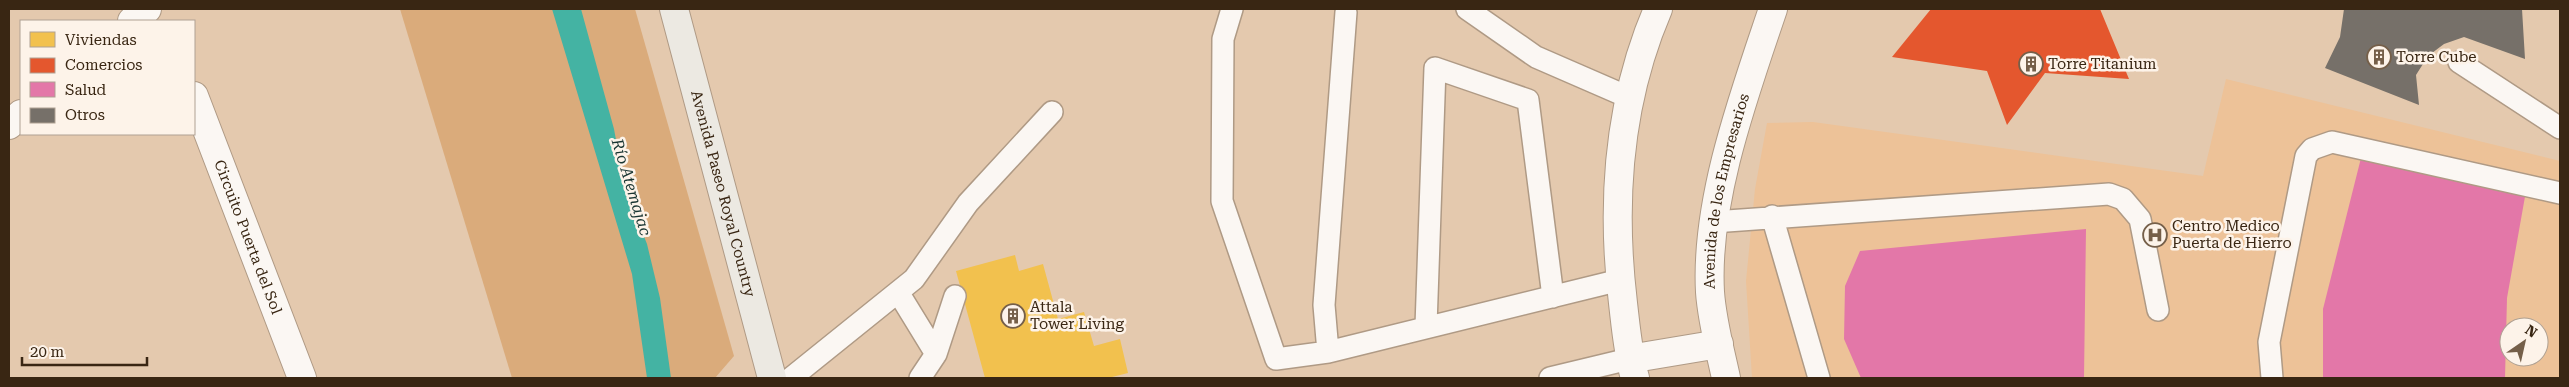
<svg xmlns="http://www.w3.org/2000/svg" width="2569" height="387" viewBox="0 0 2569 387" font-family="'Roboto Serif',serif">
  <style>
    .built { fill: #edc298; fill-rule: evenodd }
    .green { fill: #daab7b }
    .water { fill: #44b3a3 }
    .homes { fill: #f2c14e }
    .shops { fill: #e4572e }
    .health { fill: #e377a8 }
    .building { fill: #767069 }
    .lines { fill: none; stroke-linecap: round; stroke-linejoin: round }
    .lane-casing { stroke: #af9a85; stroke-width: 24 }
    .street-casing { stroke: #af9a85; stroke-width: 30 }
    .secondary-casing { stroke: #af9a85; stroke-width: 30 }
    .lane { stroke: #fbf7f3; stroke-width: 21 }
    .street { stroke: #fbf7f3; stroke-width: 28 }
    .secondary { stroke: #ece9e2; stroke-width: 28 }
    .labels { text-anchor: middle; stroke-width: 5; stroke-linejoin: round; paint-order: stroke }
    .poi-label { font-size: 15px; fill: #392613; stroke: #fdf3e9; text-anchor: start }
    .street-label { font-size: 15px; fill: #392613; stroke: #fdf3e9 }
    .water-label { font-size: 16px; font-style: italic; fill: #193532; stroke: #fdf3e9 }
  </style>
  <rect width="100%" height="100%" fill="#e4c9ae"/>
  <path class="built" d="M2226 79 2560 161V378H1752L1746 281 1755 189 1767 123 1813 122 2203 176ZM2509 327H2539V357H2509Z"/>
  <path class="green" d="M400 9H635L734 356 715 378H512Z"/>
  <path class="water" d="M552 9H581L614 129 625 189 647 244 660 298 671 378H647L632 274Z"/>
  <path class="homes" d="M1015 255 1019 271 1043 264 1058 319 1084 312 1094 346 1120 339 1128 373 1108 378H985L956 271Z"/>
  <path class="shops" d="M1931 9H2100L2129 79 2045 73 2007 125 1987 71 1892 57Z"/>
  <path class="health" d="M2362 154 2526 191 2507 298 2505 378H2323V309Z
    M2086 229 2084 378H1861L1844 339 1845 286 1860 251Z"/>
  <path class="building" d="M2344 9H2522L2525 59 2464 37 2444 44 2428 56 2416 75 2419 105 2325 68 2340 37Z"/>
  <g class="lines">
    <g class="lane-casing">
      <path id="lane" d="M1232 9 1223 39 1222 201 1276 359 1328 352 1620 280
        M1467 9 1536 57 1628 97
        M2459 62 2560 128
        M1772 216 1819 378
        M1713 222 2109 194 2123 199 2140 219 2158 310
        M898 292 936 354
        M1426 326 1435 68 1528 100 1553 297
        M1328 352 1324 305 1346 12
        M791 378 914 279 968 203 1052 112
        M920 378 936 354 955 296
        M1550 378 1629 359
        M2272 378 2269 342 2306 156 2312 149 2332 142 2560 193"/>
    </g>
    <g class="street-casing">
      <g id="street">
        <path d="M132 21 147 9"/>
        <path id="s1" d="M194 96 302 378"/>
        <path d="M9 125 21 114"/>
        <path d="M1629 359 1719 344"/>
        <path d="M1635 378C1628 354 1626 329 1623 303 1611 203 1618 102 1658 9"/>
        <path id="s2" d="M1726 378C1720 350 1712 321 1710 292 1705 201 1744 95 1773 9"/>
      </g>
    </g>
    <g class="secondary-casing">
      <g id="secondary">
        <path id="s3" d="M674 9 772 378"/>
      </g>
    </g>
    <use href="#lane" class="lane"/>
    <use href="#street" class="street"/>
    <use href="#secondary" class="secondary"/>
  </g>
  <defs>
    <g id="building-ring" transform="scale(1.25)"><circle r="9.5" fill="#fdf3e9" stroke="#755f49" stroke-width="1.5"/><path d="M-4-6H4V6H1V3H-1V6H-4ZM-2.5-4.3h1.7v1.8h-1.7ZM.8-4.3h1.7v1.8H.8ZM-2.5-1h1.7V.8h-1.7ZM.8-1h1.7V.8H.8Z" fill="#755f49"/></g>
    <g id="hospital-ring" transform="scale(1.25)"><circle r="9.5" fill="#fdf3e9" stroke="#755f49" stroke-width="1.5"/><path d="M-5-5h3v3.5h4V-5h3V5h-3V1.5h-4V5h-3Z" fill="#755f49"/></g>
  </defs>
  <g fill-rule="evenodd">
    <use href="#building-ring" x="2379" y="57"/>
    <use href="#building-ring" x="2031" y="64"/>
    <use href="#hospital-ring" x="2155" y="235"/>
    <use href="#building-ring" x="1013" y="316"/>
  </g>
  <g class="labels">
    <g class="poi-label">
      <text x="2396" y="62">Torre Cube</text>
      <text x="2048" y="69">Torre Titanium</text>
      <text x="2172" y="231">Centro Medico<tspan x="2172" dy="17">Puerta de Hierro</tspan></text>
      <text x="1030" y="312">Attala<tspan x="1030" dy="17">Tower Living</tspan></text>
    </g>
    <g class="street-label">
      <text dy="5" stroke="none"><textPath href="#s2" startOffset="190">Avenida de los Empresarios</textPath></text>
      <text dy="5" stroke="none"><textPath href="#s3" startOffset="191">Avenida Paseo Royal Country</textPath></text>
      <text dy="5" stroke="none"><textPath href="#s1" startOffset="151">Circuito Puerta del Sol</textPath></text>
    </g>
    <g class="water-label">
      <text transform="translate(632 187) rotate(73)" y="6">Río Atemajac</text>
    </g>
  </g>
  <rect width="2569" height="387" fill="none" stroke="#392613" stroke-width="20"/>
  <rect x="20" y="20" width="175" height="115" fill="#fdf3e9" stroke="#afa193"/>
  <rect x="30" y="32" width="25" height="15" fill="#f2c14e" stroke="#afa193"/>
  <text x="65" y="45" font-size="15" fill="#392613">Viviendas</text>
  <rect x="30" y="58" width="25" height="15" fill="#e4572e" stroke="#afa193"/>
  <text x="65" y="70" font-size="15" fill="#392613">Comercios</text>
  <rect x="30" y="82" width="25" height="15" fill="#e377a8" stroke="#afa193"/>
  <text x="65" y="95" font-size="15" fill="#392613">Salud</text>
  <rect x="30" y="108" width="25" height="15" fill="#767069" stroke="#afa193"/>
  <text x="65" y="120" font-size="15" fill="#392613">Otros</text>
  <g transform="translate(2524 342) rotate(34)"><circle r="24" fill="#fdf3e9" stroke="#afa193"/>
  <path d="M0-4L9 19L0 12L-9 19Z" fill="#755f49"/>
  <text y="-8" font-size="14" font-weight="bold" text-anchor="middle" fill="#392613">N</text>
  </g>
  <path d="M22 357v8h125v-8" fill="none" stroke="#392613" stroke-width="2.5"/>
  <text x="30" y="357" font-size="15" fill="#392613" stroke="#fdf3e9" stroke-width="4" paint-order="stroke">20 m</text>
</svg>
